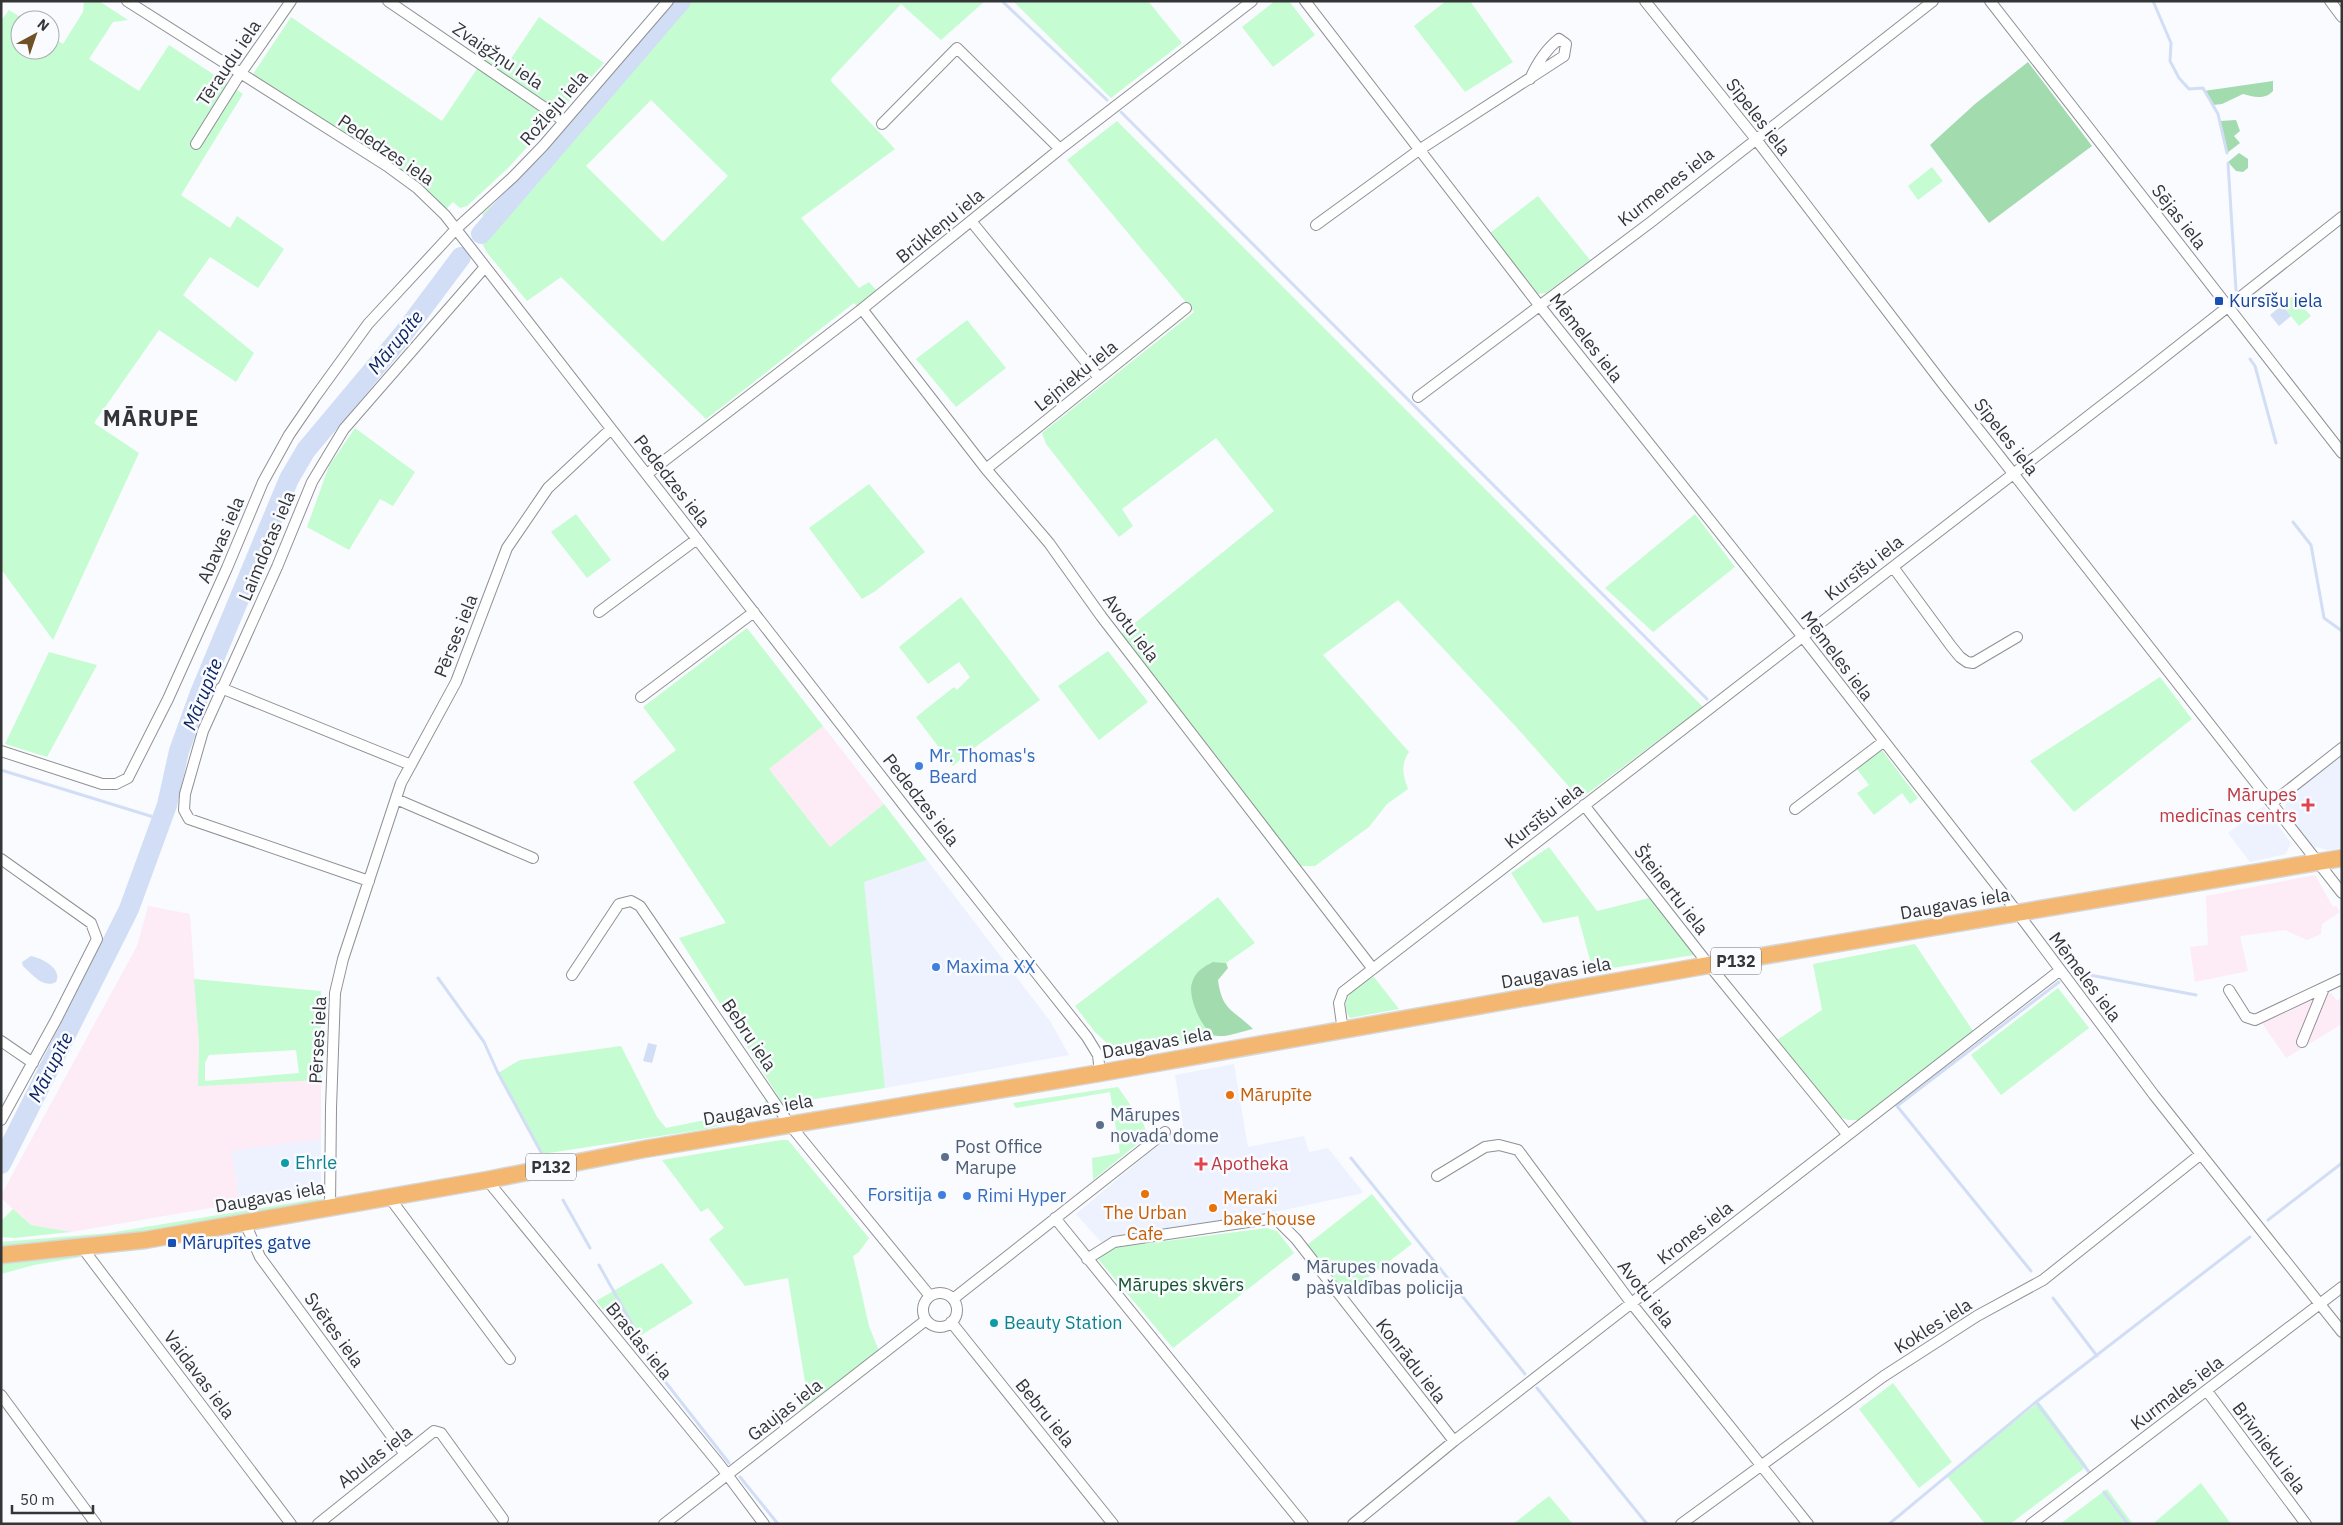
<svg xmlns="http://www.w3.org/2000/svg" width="2343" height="1525" viewBox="0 0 2343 1525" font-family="'IBM Plex Sans',sans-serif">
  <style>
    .built { fill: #edf2fe }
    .industrial { fill: #fdebf6 }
    .green { fill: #c6fcd1; fill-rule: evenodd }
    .forest { fill: #a1dbae }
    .water { fill: #d2def5 }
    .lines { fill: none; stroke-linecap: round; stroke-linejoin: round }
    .stream { stroke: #d2def5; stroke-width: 3 }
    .river { stroke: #d2def5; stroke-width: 20 }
    .street-casing { stroke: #8f9195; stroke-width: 12 }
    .primary-casing { stroke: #d6d7d7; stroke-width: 19 }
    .street { stroke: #fff; stroke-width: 10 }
    .primary { stroke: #f4b771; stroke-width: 16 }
    .transit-dot { fill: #1a4fb4; stroke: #f9fbff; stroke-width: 2 }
    .shop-dot { fill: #3f7fe0; stroke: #f9fbff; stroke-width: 2 }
    .health-dot { fill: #e0444e; stroke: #f9fbff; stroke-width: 2 }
    .food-dot { fill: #e8710a; stroke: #f9fbff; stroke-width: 2 }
    .service-dot { fill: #5c6f8a; stroke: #f9fbff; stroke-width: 2 }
    .culture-dot { fill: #0f9aa8; stroke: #f9fbff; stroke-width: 2 }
    .labels { text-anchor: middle; stroke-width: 5; stroke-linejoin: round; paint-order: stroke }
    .shield { fill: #f9fbff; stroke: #6f7073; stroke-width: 1 }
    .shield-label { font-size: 16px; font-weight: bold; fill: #343537 }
    .street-label { font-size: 18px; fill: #343537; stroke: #f9fbff }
    .transit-label { font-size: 18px; fill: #164399; stroke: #f9fbff; text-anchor: start }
    .shop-label { font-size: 18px; fill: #366cbe; stroke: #f9fbff; text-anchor: start }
    .health-label { font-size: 18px; fill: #be3a42; stroke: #f9fbff; text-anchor: end }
    .food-label { font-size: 18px; fill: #c56008; stroke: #f9fbff; text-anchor: start }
    .service-label { font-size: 18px; fill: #4e5e75; stroke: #f9fbff; text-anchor: start }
    .culture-label { font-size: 18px; fill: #0d838f; stroke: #f9fbff; text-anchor: start }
    .park-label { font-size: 18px; fill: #13522a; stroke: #f9fbff }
    .water-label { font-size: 19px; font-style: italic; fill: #0d2564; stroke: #f9fbff }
    .district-label { font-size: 22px; font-weight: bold; letter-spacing: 1px; fill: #343537; stroke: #f9fbff }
  </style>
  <rect width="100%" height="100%" fill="#f9fbff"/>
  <path class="built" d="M2342 753V848L2327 850 2317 847 2314 849 2285 811 2286 797Z
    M2264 806 2291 843 2286 854 2250 862 2228 833Z
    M927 860 1050 1021 1069 1055 885 1088 863 882Z
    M1234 1064 1248 1147 1304 1136 1309 1152 1328 1148 1363 1192 1359 1194 1261 1215 1112 1236 1102 1243 1076 1214 1183 1124 1175 1075Z
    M321 1139V1190L240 1203 231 1151Z"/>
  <path class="industrial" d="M823 726 884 804 830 847 769 769Z
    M2315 875 2333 907 2336 906 2340 912 2322 924 2321 934 2307 940 2285 930 2240 936 2248 971 2195 982 2190 947 2208 945 2206 896Z
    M148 906 190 914 199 1043 198 1085 321 1080V1139L231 1151 240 1203 71 1232 31 1225 1 1198V1195L137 946Z
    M2317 991 2331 993 2337 1001 2342 997V1024L2286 1058 2262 1023 2270 1015Z"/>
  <path class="green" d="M84 1H99L128 20 113 22 89 59 139 91 169 45 243 94 181 195 230 228 237 216 284 249 258 288 210 257 183 295 254 353 236 382 159 330 94 423 139 453 53 640 1 569V21L9 10 25 20H20V50H50V36L63 44 83 12Z
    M689 1H985L941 40 901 4 830 80 895 149 801 218 859 288 869 282 876 290 857 306 854 303C804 341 757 381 706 419L561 277 527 301 488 254 476 233 487 221 482 214 520 180ZM651 100 728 176 663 242 586 166Z
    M1013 1H1148L1182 43 1111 98Z
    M1275 1H1289L1315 35 1273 67 1242 27Z
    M1446 1H1470L1513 62 1465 92 1414 26Z
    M291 17 442 121 485 57 504 69 539 17 604 63 507 169 467 206 460 208 453 202 446 209 409 175 253 74Z
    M1117 121 1703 707 1580 799 1518 729 1398 600 1323 655 1409 752C1400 765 1403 775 1408 789L1387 804 1369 827 1315 866H1299L1120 635 1274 511 1216 438 1122 509 1133 526 1119 537 1046 444 1042 433 1194 312 1067 160Z
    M1932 167 1943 181 1918 200 1908 186Z
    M1538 196 1590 260 1546 293 1537 294 1490 233Z
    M2293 296 2311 316 2299 326 2282 305Z
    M967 320 1006 368 956 407 916 359Z
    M355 428 415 472 393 506 380 499 349 550 307 527 329 466Z
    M869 484 925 552 874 592 862 599 809 528Z
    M576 514 611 560 587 578 551 532Z
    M1695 514 1735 567 1653 632 1605 588Z
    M961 597 1040 700 978 745 953 766 916 717 954 687 957 690 970 677 959 662 928 684 899 647Z
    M747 628 823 726 769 769 830 847 884 804 927 860 864 882 885 1088 783 1104 679 938 726 923 633 782 676 750 643 707Z
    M1108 651 1148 702 1099 740 1058 686Z
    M49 652 97 665 47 757 5 744Z
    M2160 677 2192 719 2074 812 2030 761Z
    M1882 750 1918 798 1910 804 1902 793 1874 815 1857 793 1869 785 1857 769Z
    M1549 847 1597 911 1649 898 1694 955 1593 971 1578 916 1543 923 1511 873Z
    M1218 897 1255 943 1226 963 1213 962 1208 1032 1217 1036 1173 1044 1156 1041 1110 1046 1095 1032 1075 1006Z
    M1915 944 1973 1031 1858 1120H1848L1837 1116 1777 1040 1822 1010 1813 964Z
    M1374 977 1399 1009 1350 1018C1337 1001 1357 982 1374 977Z
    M194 979 321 991V1080L198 1086 199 1043ZM296 1050 299 1073 205 1081V1063L209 1055Z
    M2058 988 2089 1028 2001 1095 1971 1055Z
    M621 1046 657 1117 666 1128 760 1109 765 1104V1100L774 1110 773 1113 706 1129 542 1154 498 1073 520 1060Z
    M1118 1087 1144 1125 1147 1136 1093 1180 1092 1158 1120 1153 1110 1092 1016 1108 1013 1103Z
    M781 1140H788L869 1238 859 1252 853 1256 869 1326 879 1351 799 1411 808 1400 788 1278 745 1286 709 1239 724 1228 708 1208 701 1212 662 1160Z
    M1372 1194 1412 1244 1346 1294 1307 1245Z
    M322 1198 312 1203 104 1238 1 1247V1242L109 1233Z
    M13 1209 31 1225 71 1232 14 1238 2 1237 1 1221Z
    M1267 1228 1277 1231 1294 1253 1173 1348 1098 1259 1100 1252 1104 1249Z
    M74 1255 81 1257 34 1265 1 1274V1264Z
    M662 1263 693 1303 630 1342 596 1301Z
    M1893 1383 1952 1462 1919 1488 1859 1409Z
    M2039 1402 2087 1466 2010 1524H1985L1946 1475Z
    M2201 1483 2231 1524H2153L2155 1522Z
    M2107 1489 2133 1524H2060Z
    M1549 1496 1573 1524H1513Z"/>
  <path class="forest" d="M2028 62 2092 146 1989 223 1930 145 1975 104Z
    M2273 81V91C2265 100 2253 97 2243 94L2222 104 2213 105 2204 91Z
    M2236 120 2240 131 2234 136 2240 143 2227 153 2220 121Z
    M2239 153 2248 159V168L2243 172 2236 171 2228 162Z
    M1213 962 1226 963 1228 968 1218 980C1222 1011 1233 1009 1253 1029 1243 1031 1228 1037 1218 1036 1203 1035 1187 996 1192 983 1195 972 1203 967 1213 962Z"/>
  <path class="water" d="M2282 305 2291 316 2279 326 2270 315Z
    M31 956C42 958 63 969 56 982 43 989 32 974 23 966L22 962Z
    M648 1043 657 1045 652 1063 643 1061Z"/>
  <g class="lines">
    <path class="stream" d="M1002 1 1107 100
      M2153 1 2171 43 2170 61 2179 78 2189 89 2203 88 2218 114 2227 153
      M1121 112 1707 699
      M2228 163 2236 290
      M2250 359 2255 366 2276 443
      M2293 522 2311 545 2324 618 2342 631
      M1 770 160 819
      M2074 972 2196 995
      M438 978 484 1042 498 1073 542 1154
      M1351 1158 1525 1374
      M563 1200 590 1248
      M2268 1220 2342 1163
      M599 1265 638 1335
      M2031 1271 1897 1106 2059 982
      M2053 1298 2097 1356
      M646 1351 660 1375 729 1463
      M1537 1388 1647 1524
      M2036 1402 2089 1472
      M740 1477 778 1524
      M2104 1492 2128 1524
      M1889 1524 2036 1402 2250 1237"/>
    <path class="river" d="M481 234 681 1
      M1 1164 129 909 167 805 179 751 200 693 289 479 306 450 404 333 461 257"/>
    <g class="street-casing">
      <path id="street" d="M127 1 387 166 417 188 445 215 912 816 1087 1037 1098 1055 1100 1073
        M388 1 564 121
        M1305 1 1539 305 1802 636 2008 900 2154 1095 2342 1332
        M1645 1 1755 138 1943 384 2342 893
        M1990 1 2342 453
        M2330 1 2342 17
        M882 124 957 48 1060 149
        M196 144 236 80 291 1
        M971 221 1099 378
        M1316 225 1419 150 1564 56 1566 44 1559 39C1545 50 1537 63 1530 79
        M862 309 986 469 1049 543 1101 616 1373 969
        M1418 397 1651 222 1933 1
        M986 469 1186 308
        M647 474 862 309 1060 149 1252 1
        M1893 567 1951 646 1960 657 1967 662 1973 663 2017 637
        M599 612 697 539
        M221 688 411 765
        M641 697 754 612
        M1 751 102 784H116L128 778 168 699 227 568 263 482 289 435 315 397 368 324 456 229 513 177 543 146 668 1
        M396 799 533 858
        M2272 803 2342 748
        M1584 805 1709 965 1847 1134
        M1795 809 1883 742
        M1 859 91 923 97 939 57 1018 1 1120
        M369 881 189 819 184 810 185 794 203 731 277 567 312 482 344 429 485 267
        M572 975 619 904 631 901 640 906 790 1125 930 1296
        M2229 990 2246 1017 2255 1020 2342 979
        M1343 1031 1339 1003 1343 992 2140 376 2342 217
        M1 1041 33 1063
        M2302 1042 2324 988
        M1437 1176 1485 1147 1499 1145 1518 1150 1632 1304 1808 1524
        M487 1180 720 1465 764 1524
        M389 1197 510 1359
        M330 1206 331 1108 335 993 343 959 401 783 456 682 507 548 548 488 611 429
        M1055 1218 1303 1524
        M245 1223 260 1257 404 1453
        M81 1246 291 1524
        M1087 1259 1114 1242 1268 1219 1277 1220 1296 1239 1454 1441
        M923 1310a17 17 0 1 1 34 0a17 17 0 1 1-34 0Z
        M953 1299 1165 1132
        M951 1322 1113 1524
        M2207 1391 2306 1524
        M1 1395 96 1524
        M318 1524 434 1431 441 1433 503 1519
        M664 1524 926 1320
        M1353 1524 1454 1441 2059 971
        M1681 1524 1884 1376 1977 1316 2043 1280 2201 1154
        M2031 1524 2342 1287"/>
    </g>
    <g class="primary-casing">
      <path id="primary" d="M1 1255 145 1240 487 1180 645 1149 1100 1073 1709 965 2342 858"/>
    </g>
    <use href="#street" class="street"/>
    <use href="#primary" class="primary"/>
  </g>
  <g class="transit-dot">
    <rect x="2214" y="296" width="10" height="10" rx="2.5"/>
    <rect x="167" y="1238" width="10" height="10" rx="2.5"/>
  </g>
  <g class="shop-dot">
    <circle cx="919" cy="766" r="5"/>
    <circle cx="936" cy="967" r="5"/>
    <circle cx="942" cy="1195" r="5"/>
    <circle cx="967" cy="1196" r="5"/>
  </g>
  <g class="health-dot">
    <path d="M2305.5 797.5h5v5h5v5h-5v5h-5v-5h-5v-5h5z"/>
    <path d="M1198.5 1156.5h5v5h5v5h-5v5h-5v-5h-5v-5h5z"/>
  </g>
  <g class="food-dot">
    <circle cx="1230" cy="1095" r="5"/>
    <circle cx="1145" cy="1194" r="5"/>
    <circle cx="1213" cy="1208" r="5"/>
  </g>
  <g class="service-dot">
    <circle cx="1100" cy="1125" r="5"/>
    <circle cx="945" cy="1157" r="5"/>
    <circle cx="1296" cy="1277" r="5"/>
  </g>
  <g class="culture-dot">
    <circle cx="285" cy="1163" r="5"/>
    <circle cx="994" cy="1323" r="5"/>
  </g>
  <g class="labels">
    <g class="shield">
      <rect x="1711" y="947.5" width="50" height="27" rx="4"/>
      <rect x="526" y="1153.5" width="50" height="27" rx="4"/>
    </g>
    <g class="shield-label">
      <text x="1736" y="967">P132</text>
      <text x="551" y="1173">P132</text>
    </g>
    <g class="street-label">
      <text transform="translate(498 56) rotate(34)" y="6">Zvaigžņu iela</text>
      <text transform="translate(229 63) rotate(-56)" y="6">Tēraudu iela</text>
      <text transform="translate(554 108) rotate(-49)" y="6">Rožleju iela</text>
      <text transform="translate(1758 117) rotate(52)" y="6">Sīpeles iela</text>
      <text transform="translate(386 150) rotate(34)" y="6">Pededzes iela</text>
      <text transform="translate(1666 187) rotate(-38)" y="6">Kurmenes iela</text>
      <text transform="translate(2179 217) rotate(52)" y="6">Sējas iela</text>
      <text transform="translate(940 226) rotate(-39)" y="6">Brūkleņu iela</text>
      <text transform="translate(1586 338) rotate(52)" y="6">Mēmeles iela</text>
      <text transform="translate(1076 376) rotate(-39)" y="6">Lejnieku iela</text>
      <text transform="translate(2006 437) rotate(52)" y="6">Sīpeles iela</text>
      <text transform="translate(672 481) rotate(52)" y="6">Pededzes iela</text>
      <text transform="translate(221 540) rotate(-67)" y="6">Abavas iela</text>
      <text transform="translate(267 546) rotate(-67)" y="6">Laimdotas iela</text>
      <text transform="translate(1864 568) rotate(-38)" y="6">Kursīšu iela</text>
      <text transform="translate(1131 628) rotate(53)" y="6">Avotu iela</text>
      <text transform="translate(456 636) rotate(-68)" y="6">Pērses iela</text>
      <text transform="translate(1837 656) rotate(53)" y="6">Mēmeles iela</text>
      <text transform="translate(921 800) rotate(52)" y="6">Pededzes iela</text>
      <text transform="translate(1544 816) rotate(-38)" y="6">Kursīšu iela</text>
      <text transform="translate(1671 890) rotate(52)" y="6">Šteinertu iela</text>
      <text transform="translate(1955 904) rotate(-10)" y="6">Daugavas iela</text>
      <text transform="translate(1556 973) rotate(-10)" y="6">Daugavas iela</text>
      <text transform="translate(2085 977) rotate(53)" y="6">Mēmeles iela</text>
      <text transform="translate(749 1035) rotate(56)" y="6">Bebru iela</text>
      <text transform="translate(318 1040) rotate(-87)" y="6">Pērses iela</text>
      <text transform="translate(1157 1043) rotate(-10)" y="6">Daugavas iela</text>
      <text transform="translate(758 1110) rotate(-10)" y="6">Daugavas iela</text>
      <text transform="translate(270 1197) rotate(-10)" y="6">Daugavas iela</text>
      <text transform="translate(1695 1233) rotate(-38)" y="6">Krones iela</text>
      <text transform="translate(1646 1294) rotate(52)" y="6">Avotu iela</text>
      <text transform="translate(1933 1326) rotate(-32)" y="6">Kokles iela</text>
      <text transform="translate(334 1330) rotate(54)" y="6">Svētes iela</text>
      <text transform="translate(639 1341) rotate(51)" y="6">Braslas iela</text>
      <text transform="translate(1411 1361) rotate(52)" y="6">Konrādu iela</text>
      <text transform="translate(199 1375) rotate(53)" y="6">Vaidavas iela</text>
      <text transform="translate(2177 1393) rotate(-37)" y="6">Kurmales iela</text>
      <text transform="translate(785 1410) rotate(-38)" y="6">Gaujas iela</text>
      <text transform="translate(1045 1413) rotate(51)" y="6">Bebru iela</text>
      <text transform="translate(2269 1448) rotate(53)" y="6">Brīvnieku iela</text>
      <text transform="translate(375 1457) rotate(-38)" y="6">Abulas iela</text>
    </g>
    <g class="transit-label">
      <text x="2229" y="307">Kursīšu iela</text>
      <text x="182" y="1249">Mārupītes gatve</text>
    </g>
    <g class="shop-label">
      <text x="929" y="762">Mr. Thomas's<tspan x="929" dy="21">Beard</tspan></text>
      <text x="946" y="973">Maxima XX</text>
      <text x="932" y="1201" text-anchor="end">Forsitija</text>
      <text x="977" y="1202">Rimi Hyper</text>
    </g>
    <g class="health-label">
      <text x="2297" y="801">Mārupes<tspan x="2297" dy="21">medicīnas centrs</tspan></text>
      <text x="1211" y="1170" text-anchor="start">Apotheka</text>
    </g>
    <g class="food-label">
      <text x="1240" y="1101">Mārupīte</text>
      <text x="1223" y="1204">Meraki<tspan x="1223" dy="21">bake house</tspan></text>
      <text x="1145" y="1219" text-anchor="middle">The Urban<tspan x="1145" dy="21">Cafe</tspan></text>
    </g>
    <g class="service-label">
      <text x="1110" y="1121">Mārupes<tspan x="1110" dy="21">novada dome</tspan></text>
      <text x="955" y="1153">Post Office<tspan x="955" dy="21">Marupe</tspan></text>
      <text x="1306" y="1273">Mārupes novada<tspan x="1306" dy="21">pašvaldības policija</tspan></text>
    </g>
    <g class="culture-label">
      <text x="295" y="1169">Ehrle</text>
      <text x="1004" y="1329">Beauty Station</text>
    </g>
    <g class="park-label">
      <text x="1181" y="1291">Mārupes skvērs</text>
    </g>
    <g class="water-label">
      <text transform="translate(395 342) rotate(-51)" y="7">Mārupīte</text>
      <text transform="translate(202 694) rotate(-68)" y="7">Mārupīte</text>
      <text transform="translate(50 1067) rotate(-63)" y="7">Mārupīte</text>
    </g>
    <g class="district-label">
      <text x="151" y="426">MĀRUPE</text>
    </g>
  </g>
  <rect width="2343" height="1525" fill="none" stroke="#343537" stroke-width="5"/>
  <g transform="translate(35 35) rotate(40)"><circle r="24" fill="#f9fbff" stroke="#aaacaf"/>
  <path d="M0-4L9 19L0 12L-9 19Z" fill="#6e5125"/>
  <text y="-8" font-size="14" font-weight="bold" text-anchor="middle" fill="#343537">N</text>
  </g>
  <path d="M12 1505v8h81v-8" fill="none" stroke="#343537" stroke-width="2.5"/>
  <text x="20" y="1505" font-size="15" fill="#343537" stroke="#f9fbff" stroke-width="4" paint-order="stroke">50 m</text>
</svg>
